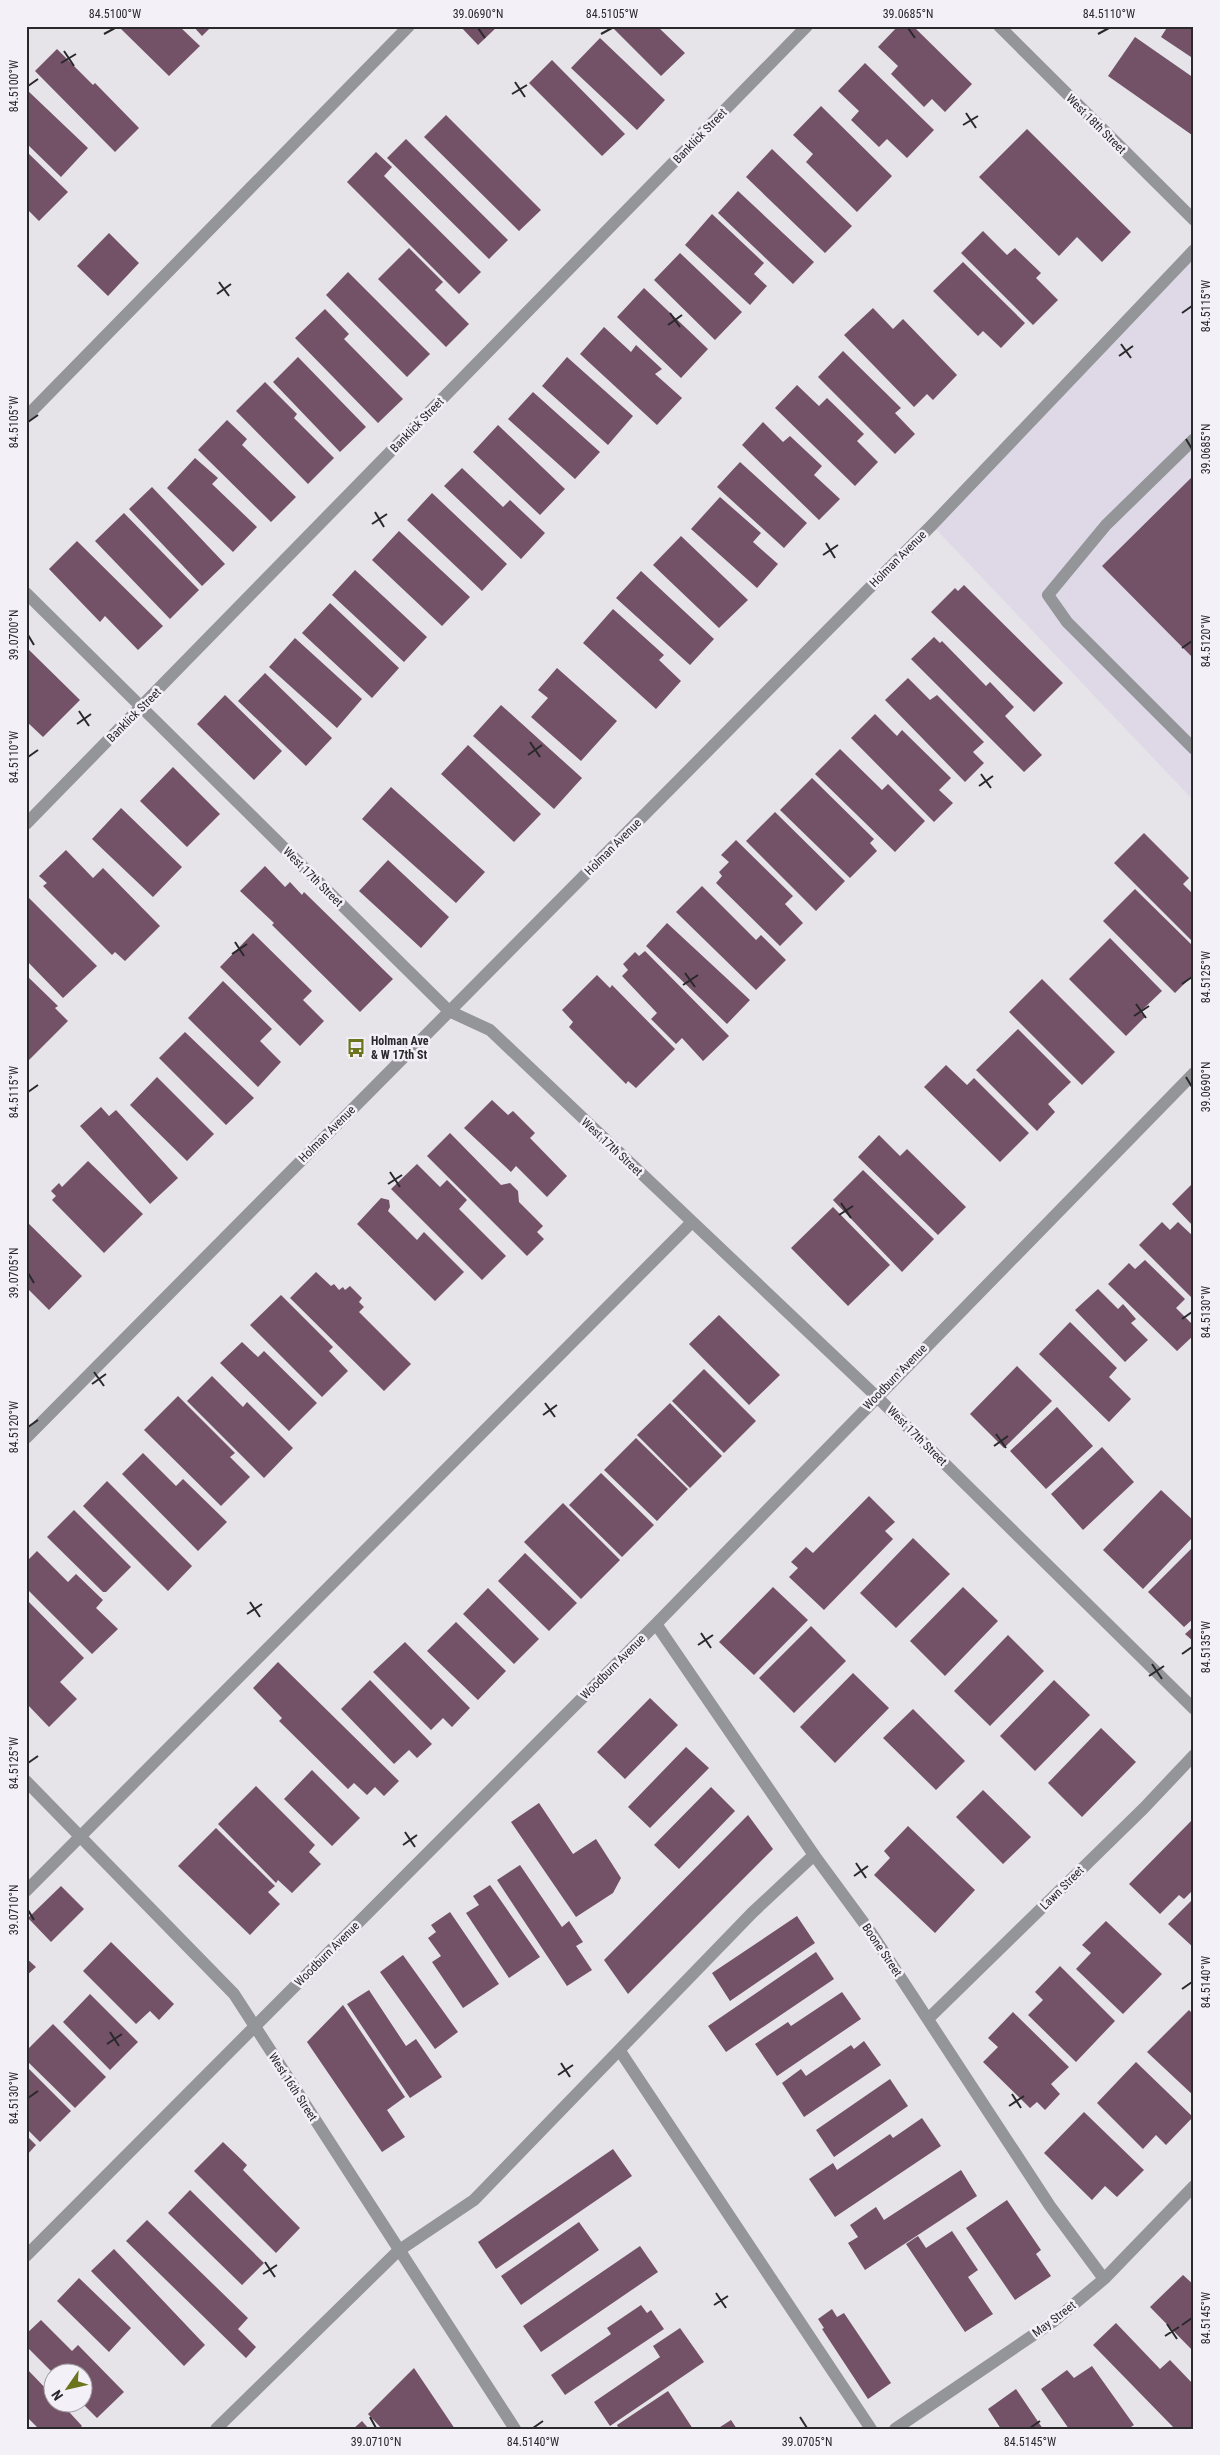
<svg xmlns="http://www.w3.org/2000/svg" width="1220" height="2455" viewBox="0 0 1220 2455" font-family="'Roboto Condensed',sans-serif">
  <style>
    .built { fill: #dfd9e7 }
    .building { fill: #735268 }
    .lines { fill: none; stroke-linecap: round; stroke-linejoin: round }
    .service { stroke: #949598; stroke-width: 12 }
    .minor { stroke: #949598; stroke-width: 12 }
    .ticks { fill: none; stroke: #29282b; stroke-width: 2 }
    .labels { text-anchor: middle; stroke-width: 5; stroke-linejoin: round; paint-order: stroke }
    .street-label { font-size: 12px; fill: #29282b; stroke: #f3f0f7 }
    .poi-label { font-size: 12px; font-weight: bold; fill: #29282b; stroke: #f3f0f7; text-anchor: start }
    .neatline { fill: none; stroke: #29282b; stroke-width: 2 }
    .ticks-label { font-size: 12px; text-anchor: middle; fill: #29282b }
  </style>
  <rect width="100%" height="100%" fill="#e6e3e9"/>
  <path class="built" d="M1194 250V801L932 525Z"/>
  <path class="building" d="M118 26H179L200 46 169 76Z
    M193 26H212L202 36Z
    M460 26H498L478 45Z
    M611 26H657L685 53 661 76Z
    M898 26H913L972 84 945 112 932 99 924 107 891 74 898 66 878 47Z
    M1168 26H1194V59L1161 37Z
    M1135 37 1194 78 1192 135 1108 76Z
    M600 38 665 100 637 130 571 68Z
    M57 49 93 85 95 83 139 128 115 152 35 71Z
    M552 60 625 134 602 156 529 83Z
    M865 63 934 130 907 158 887 139 879 147 851 120 859 111 838 91Z
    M26 89 88 148 61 177 26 143Z
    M821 106 892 176 857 212 806 162 813 154 793 135Z
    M446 115 541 210 519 231 424 137Z
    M1027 129 1131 232 1102 262 1077 237 1059 256 979 177Z
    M406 139 508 240 489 259 387 158Z
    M772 149 852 226 825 253 746 177Z
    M26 151 68 192 39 221 26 208Z
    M376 152 392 167 384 176 481 272 459 294 347 182Z
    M738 191 814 262 793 284 718 213Z
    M712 214 764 263 754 274 767 286 750 305 685 245Z
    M983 231 1007 255 1015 248 1041 273 1036 278 1058 300 1033 325 961 253Z
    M109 233 139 263 108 296 77 266Z
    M409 248 443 282 435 290 469 324 446 347 378 279Z
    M680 253 742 312 715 340 654 280Z
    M963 262 1025 323 1001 348 983 331 978 336 933 291Z
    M348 272 430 354 407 377 326 295Z
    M644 288 708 349 681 378 617 317Z
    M873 308 893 329 903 319 957 375 933 400 927 394 914 407 844 335Z
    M325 309 349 334 344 339 403 399 378 423 295 338Z
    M604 327 631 352 636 345 662 369 655 374 682 398 657 425 580 354Z
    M843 351 901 408 895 413 915 434 895 454 818 377Z
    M298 357 366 427 340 452 273 382Z
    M567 357 633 416 608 445 542 386Z
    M265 382 297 414 294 418 334 458 308 484 236 411Z
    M797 385 819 406 827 398 864 434 857 441 878 462 855 486 775 408Z
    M533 392 600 452 575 479 508 419Z
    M227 420 247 439 242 445 296 497 271 522 198 450Z
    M763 422 783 442 790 436 822 466 814 475 840 499 819 520 742 445Z
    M498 425 565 489 540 515 473 452Z
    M195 458 218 478 212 484 257 527 233 552 167 488Z
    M740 462 807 523 784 548 717 487Z
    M462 468 503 507 510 500 545 533 521 559 444 486Z
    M1194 475V659L1102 566Z
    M152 487 225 564 202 586 129 509Z
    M432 493 507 564 482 591 407 520Z
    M720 497 761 533 753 542 778 564 757 588 691 529Z
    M124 513 199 590 170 619 95 541Z
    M399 531 470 597 442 626 372 560Z
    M681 536 748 600 719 628 653 565Z
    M77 541 163 626 138 650 105 616 100 622 49 569Z
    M355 570 427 637 404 662 332 595Z
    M641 571 714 639 690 665 616 598Z
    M964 585 1063 683 1034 712 931 612 955 588 958 591Z
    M330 603 399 668 372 698 302 633Z
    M613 609 664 655 659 660 681 681 656 709 583 643Z
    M934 637 940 643 942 641 986 686 990 682 1014 707 1005 716 1042 755 1024 772 911 659Z
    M295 638 362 699 337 728 269 667Z
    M26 647 80 700 43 737 26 721Z
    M557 668 617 721 581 761 531 717 548 698 538 690Z
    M265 673 332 738 306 766 238 701Z
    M908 678 930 700 937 695 984 742 973 752 984 763 965 782 885 700Z
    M225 695 282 751 254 780 197 724Z
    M501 705 582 778 554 809 473 736Z
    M875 714 897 736 902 730 951 778 939 790 953 803 934 822 851 738Z
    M468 745 541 814 514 842 441 774Z
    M840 749 882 790 888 784 925 821 895 852 815 774Z
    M173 767 220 814 187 847 140 801Z
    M812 778 874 839 870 843 877 851 850 878 780 810Z
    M391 787 485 872 456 903 362 819Z
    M121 808 182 867 153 897 92 839Z
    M775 812 845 881 816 911 746 841Z
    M1144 833 1189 878 1183 884 1194 895V943L1114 863Z
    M736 840 793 896 785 904 803 923 780 946 716 883 722 876 719 872 729 862 721 855Z
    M66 850 93 878 103 868 160 926 125 961 115 952 112 955 43 886 47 883 39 876Z
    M388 860 449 917 421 948 359 891Z
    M265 866 285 887 290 882 302 895 304 892 393 979 360 1012 272 925 274 923 240 891Z
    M702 886 756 940 761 935 786 960 756 990 676 912Z
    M1135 889 1194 947V974L1175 993 1103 921Z
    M26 895 97 966 63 998 26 960Z
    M667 923 750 1000 727 1024 646 946Z
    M253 933 312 991 303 1000 324 1021 300 1046 220 967Z
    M1110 938 1162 991 1140 1012 1145 1017 1126 1036 1069 979Z
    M645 951 729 1036 703 1061 682 1038 676 1044 651 1019 657 1013 622 976 628 970 623 964 635 952 639 956Z
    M26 975 58 1006 55 1008 68 1021 26 1063Z
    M597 975 610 988 612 985 675 1049 636 1088 628 1081 626 1084 569 1027 573 1022 562 1010Z
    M1042 979 1115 1052 1082 1085 1009 1012Z
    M223 981 272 1029 260 1041 281 1062 258 1087 188 1018Z
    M1018 1029 1071 1082 1048 1104 1055 1112 1037 1131 976 1070Z
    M185 1032 254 1098 226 1125 159 1058Z
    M946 1065 967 1085 974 1078 1029 1133 1000 1162 924 1087Z
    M157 1077 214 1134 187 1161 130 1105Z
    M492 1100 508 1115 513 1111 535 1133 530 1138 567 1176 547 1197 516 1166 511 1172 464 1128Z
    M101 1107 109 1116 116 1110 178 1178 150 1204 80 1126Z
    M450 1133 501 1185 510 1183 518 1191 519 1202 543 1226 537 1232 544 1239 527 1256 427 1156Z
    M879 1135 900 1156 907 1149 966 1207 938 1235 858 1157Z
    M88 1161 143 1214 104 1253 52 1200 56 1196 51 1191 59 1183 62 1187Z
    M417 1164 440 1187 447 1180 467 1200 459 1209 506 1256 482 1280 391 1189Z
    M863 1170 934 1239 902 1272 833 1200Z
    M1194 1182V1227L1172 1204Z
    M381 1198 389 1200 390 1207 388 1211 417 1240 424 1232 464 1272 435 1301 357 1224Z
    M833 1207 890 1265 848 1306 791 1248Z
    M26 1221 82 1276 49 1310 26 1287Z
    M1162 1222 1170 1230 1178 1222 1194 1237V1300L1139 1245Z
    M1145 1260 1185 1299 1176 1308 1194 1326V1335L1177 1351 1108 1284 1129 1263 1135 1269Z
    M316 1272 331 1286 334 1284 339 1290 343 1287 345 1290 350 1286 362 1298 359 1302 364 1307 359 1312 411 1364 384 1391 290 1298Z
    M1098 1289 1118 1309 1123 1304 1136 1319 1131 1323 1148 1340 1125 1362 1075 1310Z
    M281 1295 333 1347 329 1351 348 1371 322 1397 250 1325Z
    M719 1315 780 1375 749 1405 689 1344Z
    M1070 1322 1117 1368 1109 1377 1131 1399 1109 1422 1039 1354Z
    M242 1342 258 1357 264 1351 317 1403 289 1431 220 1363Z
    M1017 1366 1052 1401 1004 1448 970 1414Z
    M704 1369 756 1421 724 1453 672 1401Z
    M212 1376 243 1407 247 1402 293 1448 264 1478 187 1401Z
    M178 1396 235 1453 230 1457 250 1477 221 1506 144 1430Z
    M670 1403 722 1456 690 1488 637 1435Z
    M1057 1407 1093 1446 1046 1489 1010 1451Z
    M636 1438 688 1489 657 1521 604 1470Z
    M1102 1447 1134 1482 1083 1530 1051 1494Z
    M143 1453 176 1486 183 1479 227 1522 198 1551 122 1474Z
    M601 1473 654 1525 622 1557 569 1505Z
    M107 1481 192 1566 168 1591 83 1506Z
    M1161 1490 1194 1521V1536L1143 1589 1103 1550Z
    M869 1496 895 1522 885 1531 893 1539 824 1610 789 1577 798 1568 791 1562 806 1547 813 1553Z
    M563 1503 620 1560 581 1599 524 1542Z
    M74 1510 131 1567 106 1592H103L47 1537Z
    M913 1538 950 1574 896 1628 860 1593Z
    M1194 1546V1618L1184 1627 1148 1592Z
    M37 1551 68 1582 76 1574 103 1600 96 1608 118 1629 92 1654 26 1588V1562Z
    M525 1553 577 1603 549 1631 498 1581Z
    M773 1587 808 1620 754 1675 719 1642Z
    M963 1587 998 1621 945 1676 910 1641Z
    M488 1588 539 1639 514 1664 463 1614Z
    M26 1599 84 1658 60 1682 77 1699 49 1727 26 1703Z
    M456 1622 506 1671 478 1700 427 1651Z
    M811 1626 846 1661 794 1713 759 1678Z
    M1194 1626V1642L1185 1634Z
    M1008 1635 1044 1671 990 1726 954 1691Z
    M405 1642 470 1708 452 1727 443 1718 431 1730 373 1672Z
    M278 1662 399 1781 384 1796 375 1787 367 1795 354 1783 348 1789 279 1721 282 1718 253 1688Z
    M853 1673 889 1708 835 1763 800 1727Z
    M370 1680 432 1744 417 1758 409 1750 394 1764 341 1709Z
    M1054 1680 1090 1715 1035 1771 1000 1736Z
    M650 1698 678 1725 625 1779 597 1752Z
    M913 1709 965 1761 936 1790 883 1738Z
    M1101 1728 1136 1762 1082 1817 1048 1783Z
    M686 1747 709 1768 650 1828 628 1807Z
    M312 1770 360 1818 332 1846 284 1799Z
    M256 1786 315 1845 309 1852 321 1864 292 1893 278 1880 276 1883 218 1824Z
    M711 1787 735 1811 679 1869 654 1845Z
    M983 1790 1031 1837 1003 1864 956 1817Z
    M539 1803 573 1854 596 1839 621 1878 613 1893 576 1917 511 1822Z
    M748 1815 773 1849 628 1994 604 1960Z
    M1194 1818V1889L1184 1899 1179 1895 1160 1914 1129 1884Z
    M908 1826 975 1890 935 1933 874 1875 890 1858 884 1851Z
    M216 1828 275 1886 268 1892 280 1904 250 1935 178 1866Z
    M520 1865 562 1927 569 1921 583 1942 576 1946 592 1970 567 1986 497 1880Z
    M490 1885 540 1957 509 1978 466 1913 479 1905 473 1896Z
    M61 1886 84 1909 51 1942 28 1918Z
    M1194 1898V1948L1168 1924Z
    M450 1912 499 1984 463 2008 432 1962 441 1956 428 1938 436 1932 431 1925Z
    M797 1916 815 1943 730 2001 712 1973Z
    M1106 1921 1162 1974 1123 2014 1076 1969 1091 1953 1082 1945Z
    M111 1942 174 2004 159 2020 150 2011 136 2024 83 1971Z
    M816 1952 834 1979 726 2052 708 2026Z
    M403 1955 458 2032 435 2049 380 1972Z
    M26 1958 36 1967 26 1976Z
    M1060 1966 1115 2021 1076 2062 1028 2015 1043 2000 1035 1992Z
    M369 1990 406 2046 416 2039 442 2077 410 2098 347 2004Z
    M842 1992 861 2019 777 2076 755 2044 788 2022 791 2026Z
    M90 1994 138 2042 110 2070 63 2022Z
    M343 2005 405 2097 387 2110 405 2137 382 2152 307 2042Z
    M1189 2010 1194 2015V2096L1147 2052Z
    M1013 2012 1069 2067 1051 2084 1060 2094 1045 2110 1037 2102 1030 2108 983 2062 998 2047 988 2038Z
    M53 2024 106 2077 75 2108 26 2060V2051Z
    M864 2041 881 2065 804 2117 782 2083 801 2069 806 2076 851 2045 854 2049Z
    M1136 2062 1193 2117 1166 2145 1156 2135 1143 2149 1097 2103Z
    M26 2066 71 2111 40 2142 26 2128Z
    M890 2079 908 2106 834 2157 816 2130Z
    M1084 2112 1144 2170 1117 2197 1105 2186 1092 2200 1044 2153Z
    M922 2118 941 2146 835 2217 809 2179 833 2163 837 2170 890 2134 893 2138Z
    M26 2135 36 2145 26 2156Z
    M223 2142 247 2165 243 2170 300 2228 276 2253 194 2171Z
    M613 2149 632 2176 496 2269 478 2242Z
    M961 2170 977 2196 865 2270 848 2243 858 2237 850 2225 876 2207 884 2220Z
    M190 2190 264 2263 242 2285 168 2213Z
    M1007 2200 1041 2250 1036 2254 1051 2276 1015 2300 966 2228Z
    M147 2220 248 2318 238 2329 256 2347 246 2358 126 2241Z
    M579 2222 599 2250 521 2305 501 2276Z
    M952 2231 978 2270 968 2277 993 2314 965 2332 906 2244 918 2236 926 2248Z
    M640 2246 658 2272 541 2352 523 2326Z
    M114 2249 205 2345 184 2366 91 2271Z
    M1183 2275 1194 2285V2352L1150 2307Z
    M79 2278 131 2328 109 2352 57 2301Z
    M641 2305 647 2313 651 2310 664 2329 565 2395 551 2375 611 2334 607 2328Z
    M832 2309 837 2317 844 2313 891 2383 868 2399 822 2329 824 2328 818 2319Z
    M41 2320 72 2351 78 2345 124 2392 97 2418 82 2403V2372H52L26 2346V2334Z
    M1116 2323 1160 2369 1170 2360 1194 2385V2429H1175L1093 2345Z
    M680 2328 704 2362 610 2426 594 2402 660 2357 653 2346Z
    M1092 2366 1134 2425 1128 2429H1069L1041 2389 1067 2370 1074 2378Z
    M26 2368 52 2395V2402H60L82 2426 79 2429H39L26 2416Z
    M414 2368 455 2429H382L368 2414Z
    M1016 2389 1043 2429H1001L988 2409Z
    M668 2391 693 2429H619L617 2425Z
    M731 2420 737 2429H717Z
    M362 2421 369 2429H353Z"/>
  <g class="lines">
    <path class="service" d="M26 417 409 26
      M1194 439 1106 525 1048 595 1067 622 1194 749
      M26 1891 692 1222
      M620 2051 871 2429
      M216 2429 398 2251 474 2200 752 1913 814 1855"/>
    <path class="minor" d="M999 26 1194 220
      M26 593 449 1011 490 1030 876 1396 1194 1709
      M26 824 807 26
      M26 1438 932 525 1194 250
      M656 1624 814 1855 872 1934 1050 2206 1104 2279
      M26 1781 234 1994 515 2429
      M928 2019 1144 1808 1194 1755
      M26 2256 656 1624 1194 1073
      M895 2429 1054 2321 1104 2279 1194 2186"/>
  </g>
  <path class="ticks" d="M478 28 485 38M908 28 915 38M104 34 115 28M601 34 612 28M1098 34 1109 28M64 51 74 66M61 63 76 54M515 82 525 97M28 86 38 79M512 94 527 85M966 113 976 128M963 125 978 116M219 282 229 296M217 294 231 284M670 313 680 327M1182 313 1192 306M668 325 682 315M1121 344 1131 358M1119 356 1133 346M28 422 38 415M1186 439 1192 449M375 512 384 527M372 524 387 514M826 543 835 558M823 555 838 545M28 635 34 645M1182 648 1192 641M79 711 89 726M77 724 91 714M530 742 540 757M528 755 542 745M28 757 38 750M981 774 991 788M979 786 993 776M235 942 244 956M232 954 247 944M685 973 695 987M1182 984 1192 977M683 985 698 975M1136 1004 1146 1018M1134 1016 1149 1006M1186 1077 1192 1087M28 1092 38 1085M390 1172 400 1187M388 1184 402 1175M841 1203 851 1218M839 1215 853 1206M28 1273 34 1283M1182 1319 1192 1312M94 1372 104 1386M92 1384 106 1374M545 1403 555 1417M543 1415 557 1405M28 1427 38 1420M996 1434 1006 1448M994 1446 1008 1436M250 1602 260 1617M247 1614 262 1604M701 1633 711 1648M698 1645 713 1635M1182 1654 1192 1647M1152 1664 1162 1679M1149 1676 1164 1666M28 1763 38 1756M405 1832 415 1847M403 1845 417 1835M856 1863 866 1878M854 1876 868 1866M28 1910 34 1920M1182 1989 1192 1982M110 2032 119 2046M107 2044 122 2034M561 2063 570 2077M558 2075 573 2065M1012 2094 1021 2108M28 2098 38 2091M1009 2106 1024 2096M265 2262 275 2277M263 2274 277 2265M716 2293 726 2308M714 2305 728 2296M1167 2324 1177 2339M1182 2325 1192 2318M1165 2336 1179 2327M370 2417 376 2428M800 2417 807 2428M533 2428 543 2421M1030 2428 1040 2421"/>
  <defs>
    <g id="bus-bare" transform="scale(1.5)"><path d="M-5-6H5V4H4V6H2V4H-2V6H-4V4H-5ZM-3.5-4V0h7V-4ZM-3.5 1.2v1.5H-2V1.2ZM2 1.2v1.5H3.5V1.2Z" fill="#6c741c" stroke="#f3f0f7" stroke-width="2.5" paint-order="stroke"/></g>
  </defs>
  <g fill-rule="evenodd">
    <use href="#bus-bare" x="356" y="1048"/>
  </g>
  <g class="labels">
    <g class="street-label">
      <text transform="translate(1096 124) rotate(45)" y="4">West 18th Street</text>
      <text transform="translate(700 136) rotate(-46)" y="4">Banklick Street</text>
      <text transform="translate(417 425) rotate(-46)" y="4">Banklick Street</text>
      <text transform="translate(898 559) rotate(-45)" y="4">Holman Avenue</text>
      <text transform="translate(134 715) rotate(-45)" y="4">Banklick Street</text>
      <text transform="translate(613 847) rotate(-45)" y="4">Holman Avenue</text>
      <text transform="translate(313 877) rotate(45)" y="4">West 17th Street</text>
      <text transform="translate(327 1134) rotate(-45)" y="4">Holman Avenue</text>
      <text transform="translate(612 1147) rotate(43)" y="4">West 17th Street</text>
      <text transform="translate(895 1377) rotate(-46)" y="4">Woodburn Avenue</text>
      <text transform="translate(917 1436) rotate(45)" y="4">West 17th Street</text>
      <text transform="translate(613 1667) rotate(-45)" y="4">Woodburn Avenue</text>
      <text transform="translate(1062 1888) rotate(-45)" y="4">Lawn Street</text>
      <text transform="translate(882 1950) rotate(56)" y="4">Boone Street</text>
      <text transform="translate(327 1954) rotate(-45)" y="4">Woodburn Avenue</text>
      <text transform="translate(293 2087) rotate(57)" y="4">West 16th Street</text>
      <text transform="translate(1054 2319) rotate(-37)" y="4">May Street</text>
    </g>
    <g class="poi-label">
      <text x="371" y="1045">Holman Ave<tspan x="371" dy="14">&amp; W 17th St</tspan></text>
    </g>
  </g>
  <rect width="1220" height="2455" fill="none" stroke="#f3f0f7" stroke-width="55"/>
  <g transform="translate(68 2388) rotate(236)"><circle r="24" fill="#f3f0f7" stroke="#a2a0a5"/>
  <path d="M0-4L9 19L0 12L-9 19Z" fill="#6c741c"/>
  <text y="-8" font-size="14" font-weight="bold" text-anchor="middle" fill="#29282b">N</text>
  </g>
  <rect x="28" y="28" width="1164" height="2400" class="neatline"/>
  <g class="ticks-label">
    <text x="115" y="18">84.5100°W</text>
    <text x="478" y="18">39.0690°N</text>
    <text x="612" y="18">84.5105°W</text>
    <text x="908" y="18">39.0685°N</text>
    <text x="1109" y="18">84.5110°W</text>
    <text transform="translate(14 86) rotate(-90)" y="4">84.5100°W</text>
    <text transform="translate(1206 306) rotate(-90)" y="4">84.5115°W</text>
    <text transform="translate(14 422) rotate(-90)" y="4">84.5105°W</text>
    <text transform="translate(1206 449) rotate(-90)" y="4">39.0685°N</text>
    <text transform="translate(14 635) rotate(-90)" y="4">39.0700°N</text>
    <text transform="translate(1206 641) rotate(-90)" y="4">84.5120°W</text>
    <text transform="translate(14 757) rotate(-90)" y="4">84.5110°W</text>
    <text transform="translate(1206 977) rotate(-90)" y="4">84.5125°W</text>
    <text transform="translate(1206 1087) rotate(-90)" y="4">39.0690°N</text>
    <text transform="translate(14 1092) rotate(-90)" y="4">84.5115°W</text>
    <text transform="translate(14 1273) rotate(-90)" y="4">39.0705°N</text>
    <text transform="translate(1206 1312) rotate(-90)" y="4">84.5130°W</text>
    <text transform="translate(14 1427) rotate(-90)" y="4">84.5120°W</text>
    <text transform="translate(1206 1647) rotate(-90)" y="4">84.5135°W</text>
    <text transform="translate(14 1763) rotate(-90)" y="4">84.5125°W</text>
    <text transform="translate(14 1910) rotate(-90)" y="4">39.0710°N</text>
    <text transform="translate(1206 1982) rotate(-90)" y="4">84.5140°W</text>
    <text transform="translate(14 2098) rotate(-90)" y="4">84.5130°W</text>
    <text transform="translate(1206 2318) rotate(-90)" y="4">84.5145°W</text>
    <text x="376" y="2446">39.0710°N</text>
    <text x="533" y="2446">84.5140°W</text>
    <text x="807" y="2446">39.0705°N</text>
    <text x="1030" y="2446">84.5145°W</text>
  </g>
</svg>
